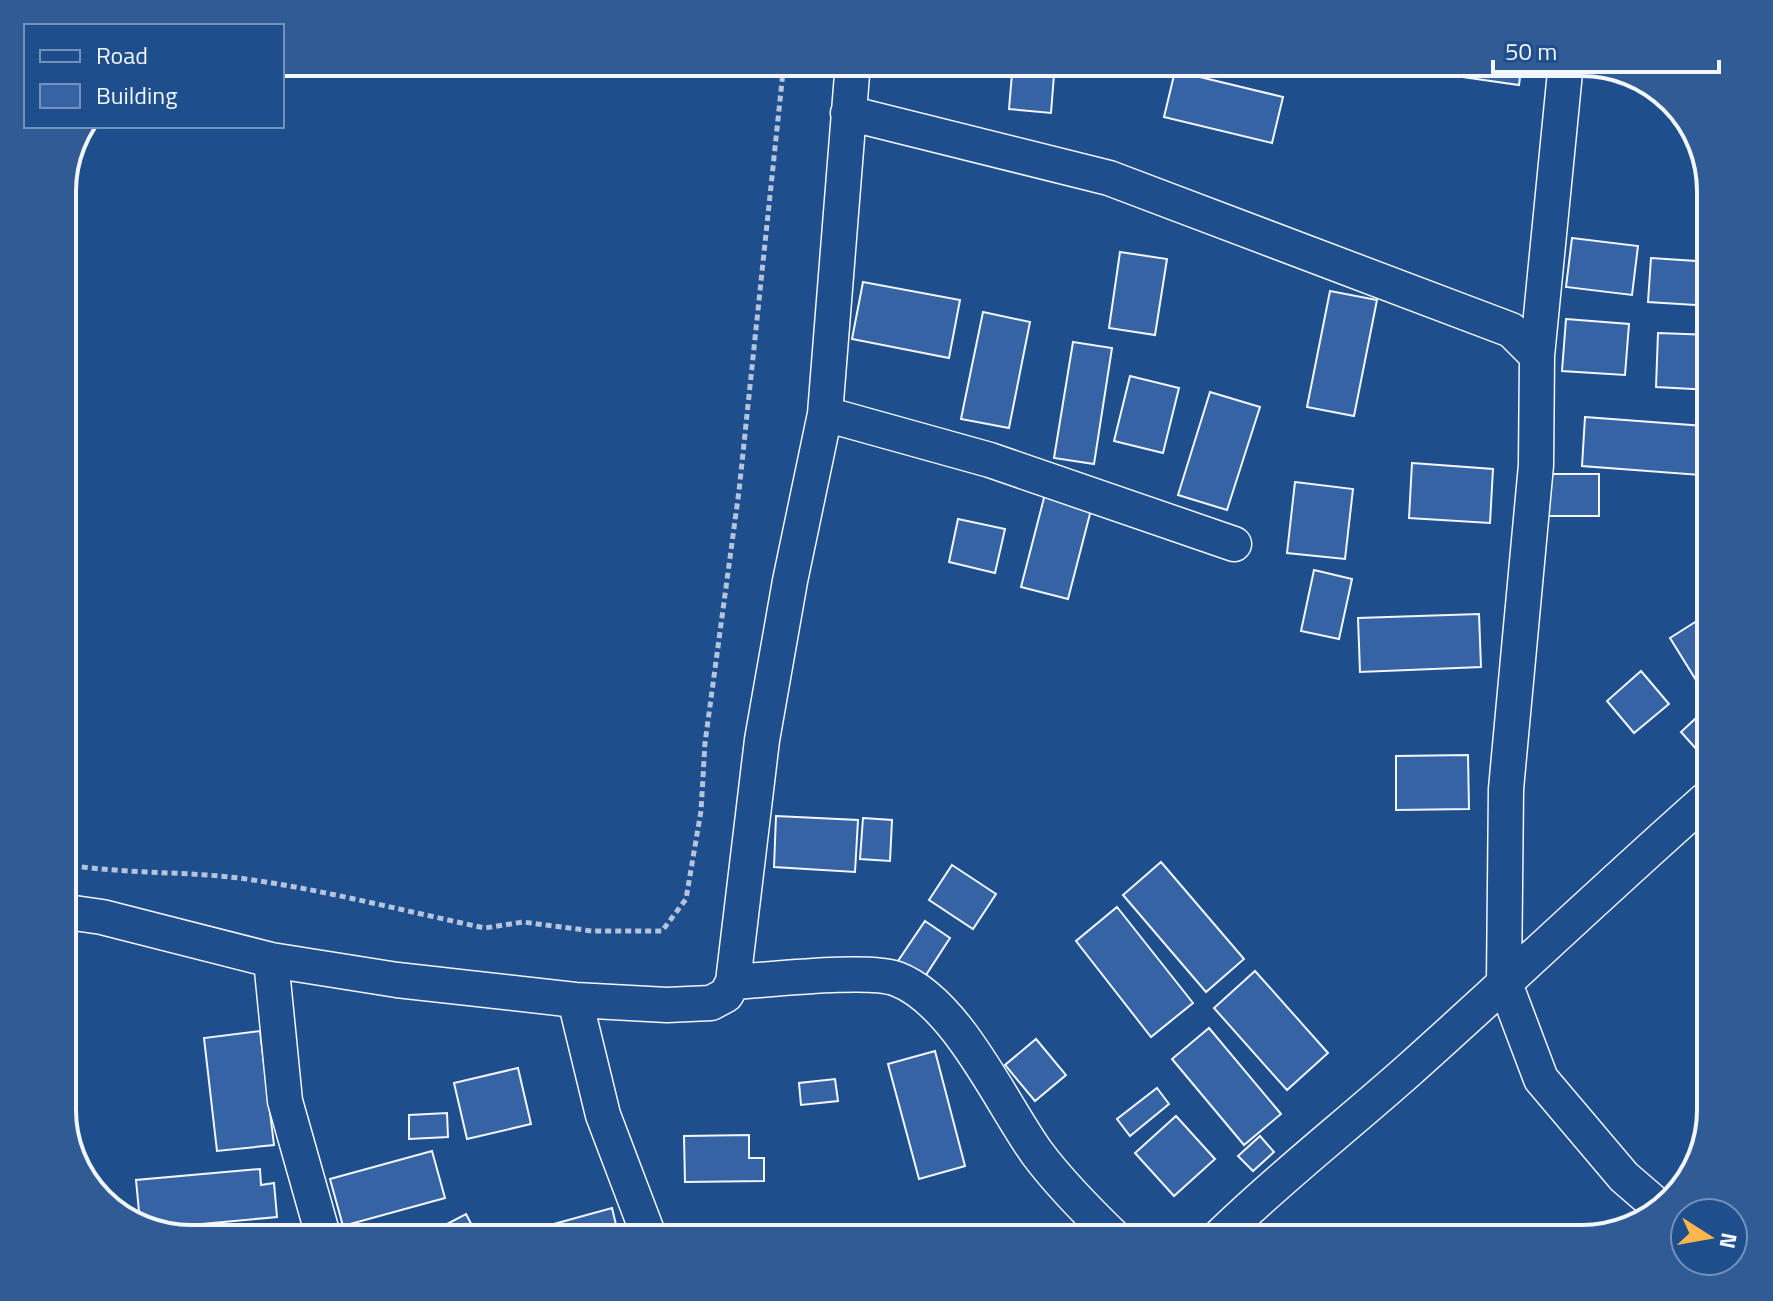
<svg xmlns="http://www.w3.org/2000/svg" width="1773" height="1301" viewBox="0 0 1773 1301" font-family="'Titillium Web',sans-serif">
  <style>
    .building { fill: #3563a3; stroke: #f2f6ff; stroke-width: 2 }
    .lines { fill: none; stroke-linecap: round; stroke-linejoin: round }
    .minor-casing { stroke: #f2f6ff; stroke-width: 37 }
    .path { stroke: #b3c4dc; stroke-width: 5; stroke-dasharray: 6 4; stroke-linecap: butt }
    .minor { stroke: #1f4e8c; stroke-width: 34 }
    .rim { fill: none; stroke: #f2f6ff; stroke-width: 4 }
  </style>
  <rect width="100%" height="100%" fill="#1f4e8c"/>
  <path class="building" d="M1013 62H1055L1051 113 1009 109Z
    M1232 62H1304L1303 73Z
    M1400 62H1522L1519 85 1399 68Z
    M1175 71 1283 97 1272 143 1164 117Z
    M1572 238 1638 246 1632 295 1566 287Z
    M1120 252 1167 259 1155 335 1109 328Z
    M1651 258 1711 262V306L1648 302Z
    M863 282 960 300 949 358 852 339Z
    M1330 291 1377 300 1354 416 1307 407Z
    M983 312 1030 322 1009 428 961 419Z
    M1566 319 1629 324 1625 375 1562 371Z
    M1658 333 1711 335V390L1656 387Z
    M1073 342 1112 348 1094 464 1054 458Z
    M1130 376 1179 388 1163 453 1114 441Z
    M1210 392 1260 407 1227 510 1178 495Z
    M1585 417 1704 426 1700 475 1582 466Z
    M1412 463 1493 469 1490 523 1409 518Z
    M1543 474H1599V516H1543Z
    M1295 482 1353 489 1345 559 1287 553Z
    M1045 494 1092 506 1068 599 1021 587Z
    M958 519 1005 529 995 573 949 562Z
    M1314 570 1352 579 1339 639 1301 631Z
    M1711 612V670L1696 680 1670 638Z
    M1479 614 1481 667 1360 672 1358 618Z
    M1641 671 1669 704 1634 733 1607 701Z
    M1696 718 1711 735V742L1699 752 1681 732Z
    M1468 755 1469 809 1396 810V756Z
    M776 816 858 820 855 872 774 867Z
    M863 818 892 820 890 861 860 859Z
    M1161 862 1244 959 1206 992 1123 895Z
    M952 865 996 894 973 929 929 900Z
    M1117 907 1193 1003 1151 1037 1076 941Z
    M925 921 950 938 924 978 898 961Z
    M1255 971 1328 1053 1287 1090 1214 1008Z
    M1209 1028 1281 1114 1244 1145 1172 1059Z
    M260 1031 274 1145 217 1151 204 1038Z
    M1036 1039 1066 1075 1035 1101 1005 1065Z
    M935 1051 965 1166 919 1179 888 1064Z
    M518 1068 531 1124 467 1139 454 1083Z
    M835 1079 838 1101 801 1105 799 1083Z
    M1157 1088 1169 1104 1130 1136 1117 1119Z
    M447 1113 448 1137 409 1139V1115Z
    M1176 1116 1215 1159 1174 1196 1135 1153Z
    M749 1135V1158H764V1181L685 1182 684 1136Z
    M1260 1136 1274 1152 1253 1171 1238 1156Z
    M432 1151 445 1198 343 1226 330 1179Z
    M260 1169 261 1185 274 1183 277 1217 158 1228 140 1222 136 1180Z
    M612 1208 618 1233 595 1239H510V1236Z
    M466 1214 479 1239H418Z"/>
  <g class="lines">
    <g class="minor-casing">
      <path id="minor" d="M848 113 1109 178 1511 330 1537 356 1536 465 1506 789 1504 981 1541 1079 1624 1177 1660 1208
        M1537 356 1566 62
        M825 414 990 460 1234 544
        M62 914 67 912 102 917 271 960 397 980 575 1000 667 1005 711 1003 726 995 733 982 762 740 790 581 825 414 853 62
        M271 960 285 1101 324 1239
        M733 982C768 980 869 968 897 979 957 1002 1001 1103 1037 1153 1060 1184 1088 1212 1116 1239
        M575 1000 603 1115 647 1231
        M1217 1239C1278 1179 1345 1127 1409 1070 1511 979 1609 885 1711 795"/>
    </g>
    <path class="path" d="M62 864C121 874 180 871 239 878 321 889 404 911 485 928L523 922 592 931H662L686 899 701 811 705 743 739 491 784 62"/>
    <use href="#minor" class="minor"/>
  </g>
  <path d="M0 0H1773V1301H0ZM191 76H1582A115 115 0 0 1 1697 191V1110A115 115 0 0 1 1582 1225H191A115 115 0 0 1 76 1110V191A115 115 0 0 1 191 76Z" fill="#305b95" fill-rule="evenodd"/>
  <path class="rim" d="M191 76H1582A115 115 0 0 1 1697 191V1110A115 115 0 0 1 1582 1225H191A115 115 0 0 1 76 1110V191A115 115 0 0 1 191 76Z"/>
  <rect x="24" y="24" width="260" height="104" fill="#1f4e8c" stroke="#7391ba" stroke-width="2"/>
  <rect x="40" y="50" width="40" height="12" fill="#1f4e8c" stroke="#7391ba" stroke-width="2"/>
  <text x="96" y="64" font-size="24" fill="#f2f6ff">Road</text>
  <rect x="40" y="84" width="40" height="24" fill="#3563a3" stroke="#7391ba" stroke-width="2"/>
  <text x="96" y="104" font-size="24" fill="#f2f6ff">Building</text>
  <g transform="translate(1709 1237) rotate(101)"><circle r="38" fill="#1f4e8c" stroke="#7391ba" stroke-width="2"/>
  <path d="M0-6L14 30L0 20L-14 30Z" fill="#ffb74d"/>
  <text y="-12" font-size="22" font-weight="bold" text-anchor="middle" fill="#f2f6ff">N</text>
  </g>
  <path d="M1493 60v12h226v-12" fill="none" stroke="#f2f6ff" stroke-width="4"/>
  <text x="1505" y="60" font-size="24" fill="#f2f6ff" stroke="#1f4e8c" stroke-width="6" paint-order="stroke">50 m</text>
</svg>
